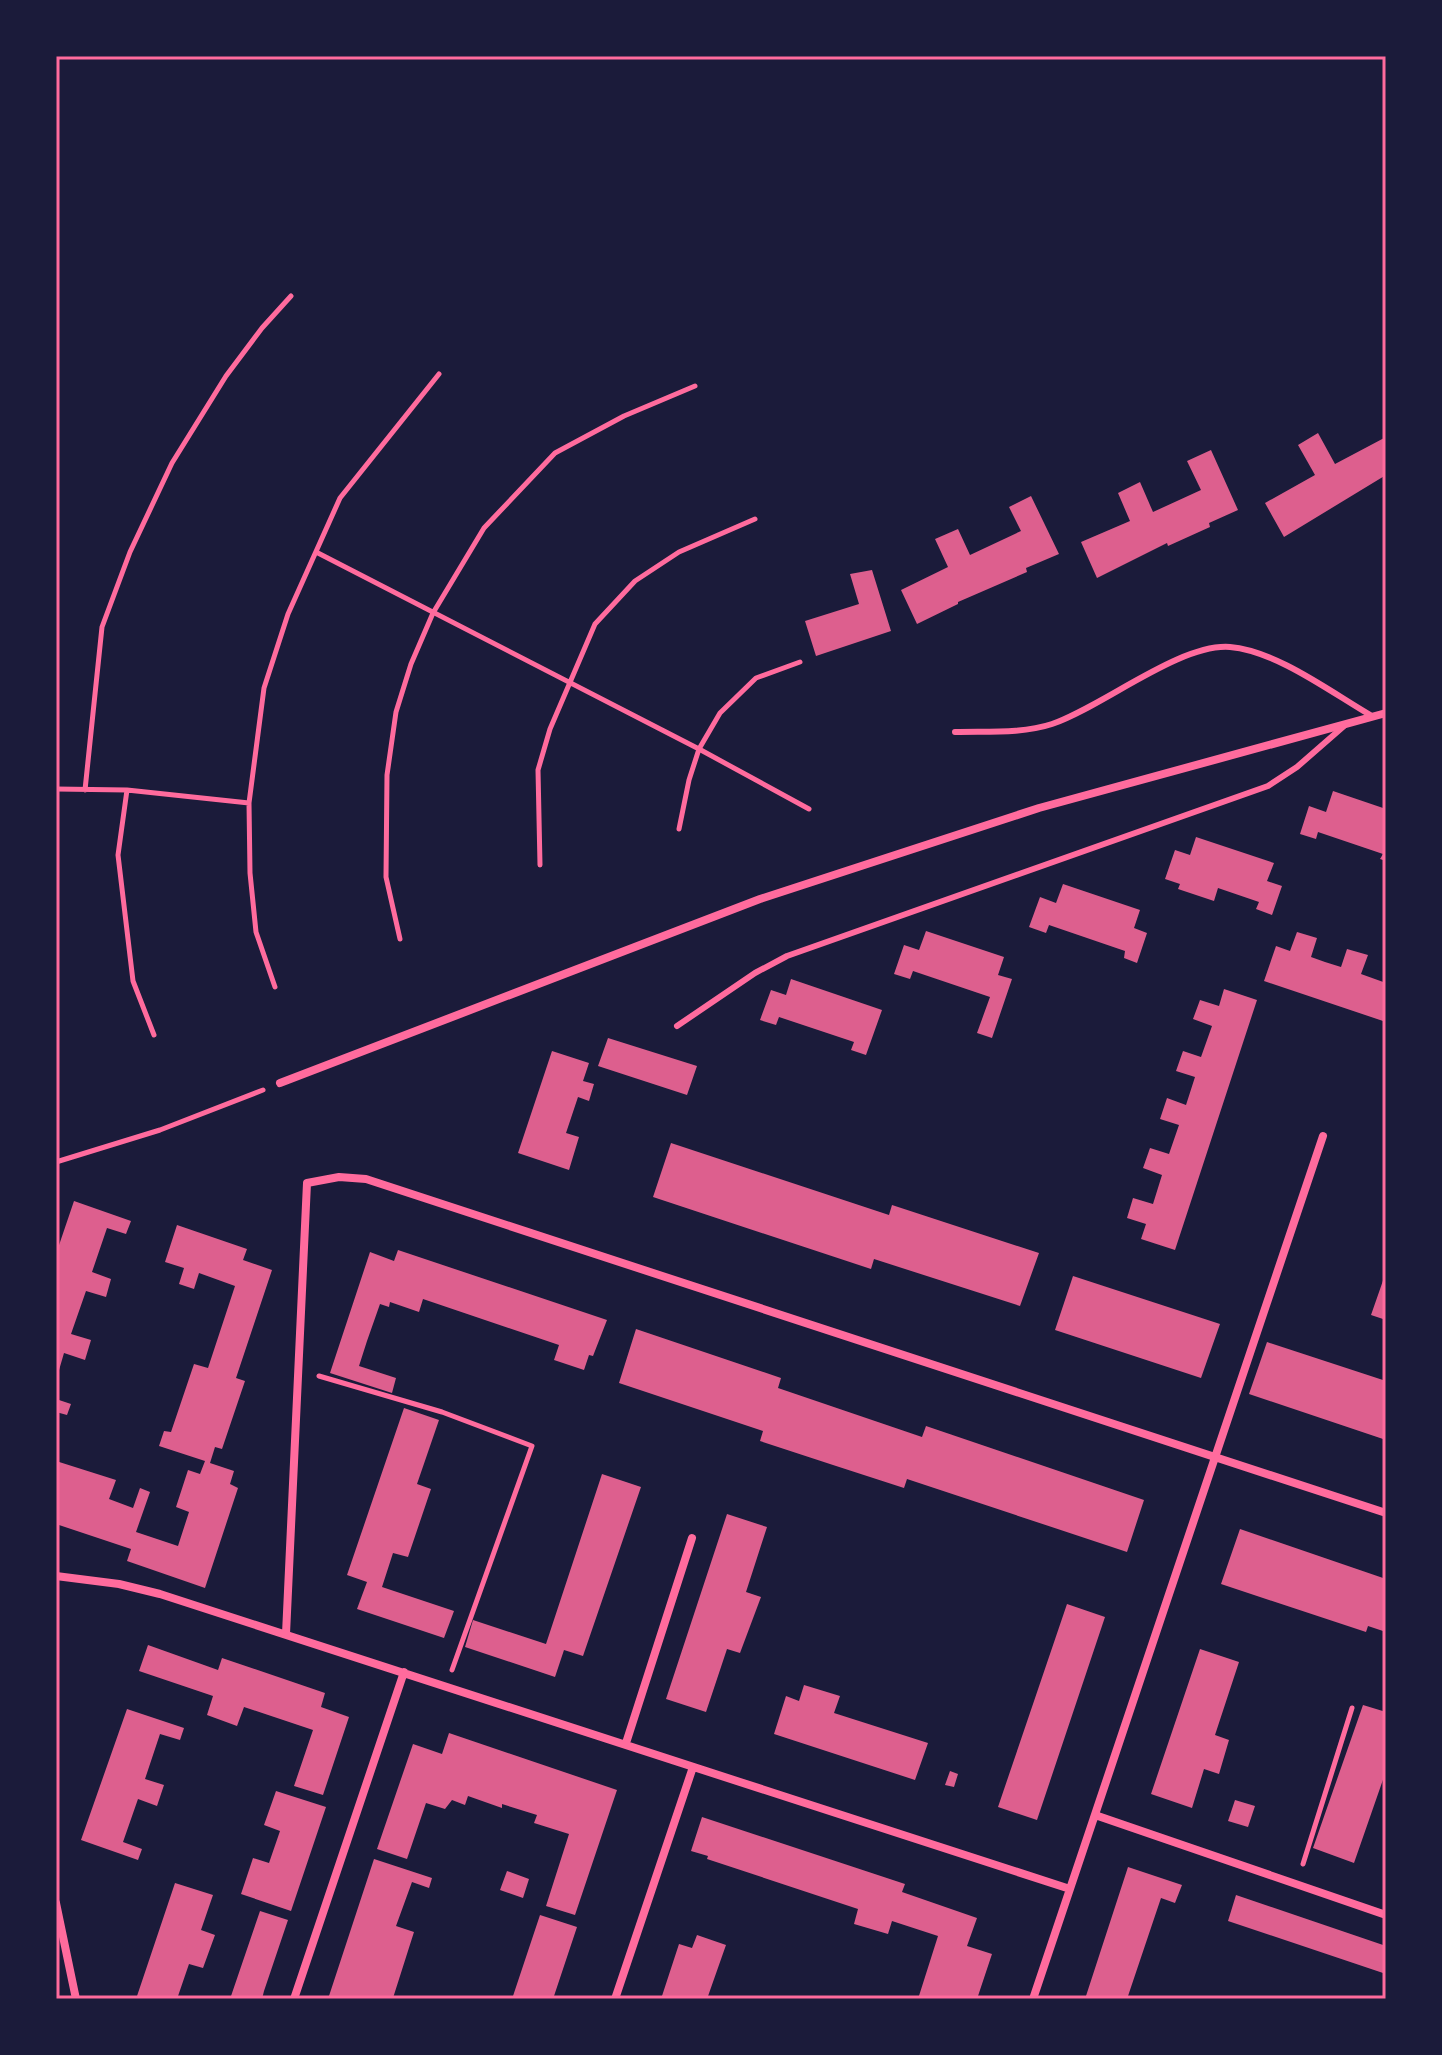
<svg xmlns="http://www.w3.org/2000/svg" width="1442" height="2055" viewBox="0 0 1442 2055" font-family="Roboto,sans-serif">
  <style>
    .building { fill: #dd5f8e }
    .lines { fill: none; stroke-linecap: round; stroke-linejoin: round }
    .path { stroke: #ff6b9d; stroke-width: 5 }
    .service { stroke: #ff6b9d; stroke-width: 6 }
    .minor { stroke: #ff6b9d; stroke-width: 8 }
    .neatline { fill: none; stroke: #ff6b9d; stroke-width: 3 }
  </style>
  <rect width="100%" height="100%" fill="#1b1b3a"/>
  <path class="building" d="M1318 433 1335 464 1386 437V475L1284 537 1265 503 1315 475 1298 445Z
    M1211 450 1238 510 1209 523 1210 527 1168 546 1167 543 1097 578 1081 542 1130 521 1118 493 1140 482 1153 512 1201 490 1187 461Z
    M1031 496 1059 554 1026 568 1027 572 958 602V604L917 624 901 590 948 567 935 539 958 529 970 555 1021 531 1009 507Z
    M872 570 891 631 816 656 805 621 859 604 850 574Z
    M1333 791 1386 809V861L1380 859 1383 854 1318 832 1316 839 1300 834 1309 806 1326 812Z
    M1196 837 1274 863 1267 881 1282 886 1272 915 1256 909 1259 902 1218 888 1214 901 1178 889 1180 884 1165 879 1175 850 1190 855Z
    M1063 884 1140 910 1134 928 1147 933 1137 963 1124 958 1125 951 1049 925 1046 933 1029 927 1040 897 1056 903Z
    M926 931 1004 957 998 975 1012 979 992 1038 977 1033 990 997 913 971 910 979 894 974 904 945 919 950Z
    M1297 932 1317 938 1311 957 1325 962 1341 967 1347 949 1368 955 1361 974 1386 983V1022L1264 981 1276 946 1290 951Z
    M791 979 882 1010 866 1055 851 1050 854 1042 779 1017 776 1025 760 1020 771 990 786 995Z
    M1224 989 1257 1000 1175 1250 1141 1239 1146 1224 1127 1218 1133 1198 1153 1204 1162 1175 1143 1168 1150 1148 1169 1154 1179 1125 1160 1119 1167 1098 1186 1105 1195 1077 1176 1071 1183 1051 1201 1057 1212 1026 1193 1019 1200 1000 1219 1006Z
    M608 1038 697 1066 687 1095 598 1066Z
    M552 1051 589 1063 583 1081 594 1084 589 1101 578 1097 566 1133 579 1137 569 1170 518 1153Z
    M671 1143 889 1215 892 1205 1039 1253 1020 1306 874 1259 871 1269 653 1197Z
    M74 1201 131 1221 126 1234 107 1228 92 1272 111 1279 106 1297 86 1291 71 1334 91 1340 85 1360 64 1353 57 1377 56 1254Z
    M177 1225 247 1249 243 1260 272 1270 236 1378 245 1381 222 1449 215 1447 210 1463 234 1471 230 1484 238 1488 205 1588 127 1561 131 1549 56 1524V1461L116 1480 109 1499 133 1508 140 1488 150 1492 136 1532 178 1546 189 1512 176 1507 188 1470 200 1474 205 1461 159 1446 164 1431 171 1432 194 1364 208 1368 235 1286 199 1273 194 1289 179 1284 184 1268 165 1262Z
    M398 1250 607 1320 593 1356 589 1355 584 1370 554 1360 559 1345 423 1299 419 1312 390 1302 389 1307 380 1304 367 1341 359 1366 396 1378 392 1393 330 1373 370 1252 394 1261Z
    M1386 1272V1320L1371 1315Z
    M1073 1276 1220 1324 1201 1378 1055 1330Z
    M636 1329 781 1378 778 1388 922 1437 926 1426 1144 1500 1127 1552 907 1479 904 1488 833 1465 760 1441 763 1431 619 1383Z
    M1267 1342 1386 1381V1440L1249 1394Z
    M56 1399 71 1404 67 1415 56 1412Z
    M404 1408 439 1420 417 1484 431 1489 408 1557 393 1553 382 1587 454 1611 444 1638 357 1609 367 1582 347 1575Z
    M602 1474 641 1487 583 1656 564 1650 555 1677 465 1647 473 1620 546 1644Z
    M727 1514 767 1527 746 1592 761 1597 740 1653 727 1649 706 1712 666 1699Z
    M1240 1529 1386 1579V1632L1368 1626 1366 1632 1221 1584Z
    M1067 1604 1105 1617 1037 1820 998 1807Z
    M148 1645 218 1670 222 1658 325 1693 321 1707 349 1717 323 1795 294 1786 313 1730 244 1707 237 1726 207 1715 213 1696 139 1671Z
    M1200 1649 1239 1662 1215 1735 1229 1740 1219 1774 1204 1769 1192 1808 1151 1794Z
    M804 1685 840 1696 834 1713 928 1743 915 1780 774 1734 786 1696 799 1701Z
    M1363 1705 1386 1712V1771L1354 1863 1313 1848Z
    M127 1709 184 1728 180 1740 160 1734 145 1779 164 1785 157 1806 138 1799 123 1842 142 1849 138 1860 81 1840Z
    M449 1733 617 1790 575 1915 546 1906 569 1834 534 1823 537 1815 502 1804V1808L468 1796 465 1805 452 1800 445 1809 426 1803 407 1859 377 1849 413 1744 442 1754Z
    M950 1771 958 1774 954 1787 945 1785Z
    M276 1791 326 1807 291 1911 241 1894 253 1858 269 1863 280 1831 264 1825Z
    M1235 1800 1255 1806 1248 1827 1228 1821Z
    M702 1817 905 1884 902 1892 977 1918 967 1946 992 1954 977 1999H918L938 1936 892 1921 888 1934 854 1924 858 1909 707 1859 708 1856 691 1851Z
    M374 1859 432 1878 429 1888 412 1882 396 1926 414 1932 393 1998 328 1999Z
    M1128 1867 1182 1885 1175 1903 1161 1898 1127 1999H1085Z
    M507 1871 529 1879 523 1898 500 1890Z
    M175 1883 213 1895 201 1930 215 1935 203 1968 189 1964 177 1999H136Z
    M1236 1895 1386 1946V1974L1228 1921Z
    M260 1911 288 1920 264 1991 262 1999H230Z
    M540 1915 577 1927 553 1999H512Z
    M697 1935 726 1945 707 1999H661L679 1944 692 1948Z"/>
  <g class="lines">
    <path class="path" d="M316 552 699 749 809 809
      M56 789 127 790
      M85 790 102 627 130 552 172 463 226 376 262 328 291 296
      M679 829 689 780 699 749 720 713 756 678 800 662
      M540 865 538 770 550 729 595 624 635 581 679 552 755 519
      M400 939 386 877 387 775 396 712 411 664 433 613 484 528 555 453 624 416 695 386
      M275 987 256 932 250 873 249 803 264 688 288 614 340 498 439 374
      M154 1035 133 981 118 855 127 790 249 803
      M56 1162 160 1130 263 1090
      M319 1376 442 1412 532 1446 452 1670
      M1303 1864 1352 1708"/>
    <path class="service" d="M955 732C986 731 1022 734 1052 724 1102 707 1180 643 1230 647 1277 651 1332 693 1372 716
      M677 1026 755 973 787 956 1268 786 1297 767 1344 726"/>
    <path class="minor" d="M280 1083 760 899 1039 808 1386 713
      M56 1576 119 1584 160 1594 1070 1889
      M286 1634 307 1183 339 1177 366 1179 1386 1513
      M626 1743 692 1538
      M1095 1815 1386 1915
      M56 1903 76 1999
      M294 1999 404 1672
      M615 1999 693 1767
      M1033 1999 1323 1136"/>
  </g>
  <rect width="1442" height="2055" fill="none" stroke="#1b1b3a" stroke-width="116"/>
  <rect x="58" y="58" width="1326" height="1939" class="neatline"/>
</svg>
